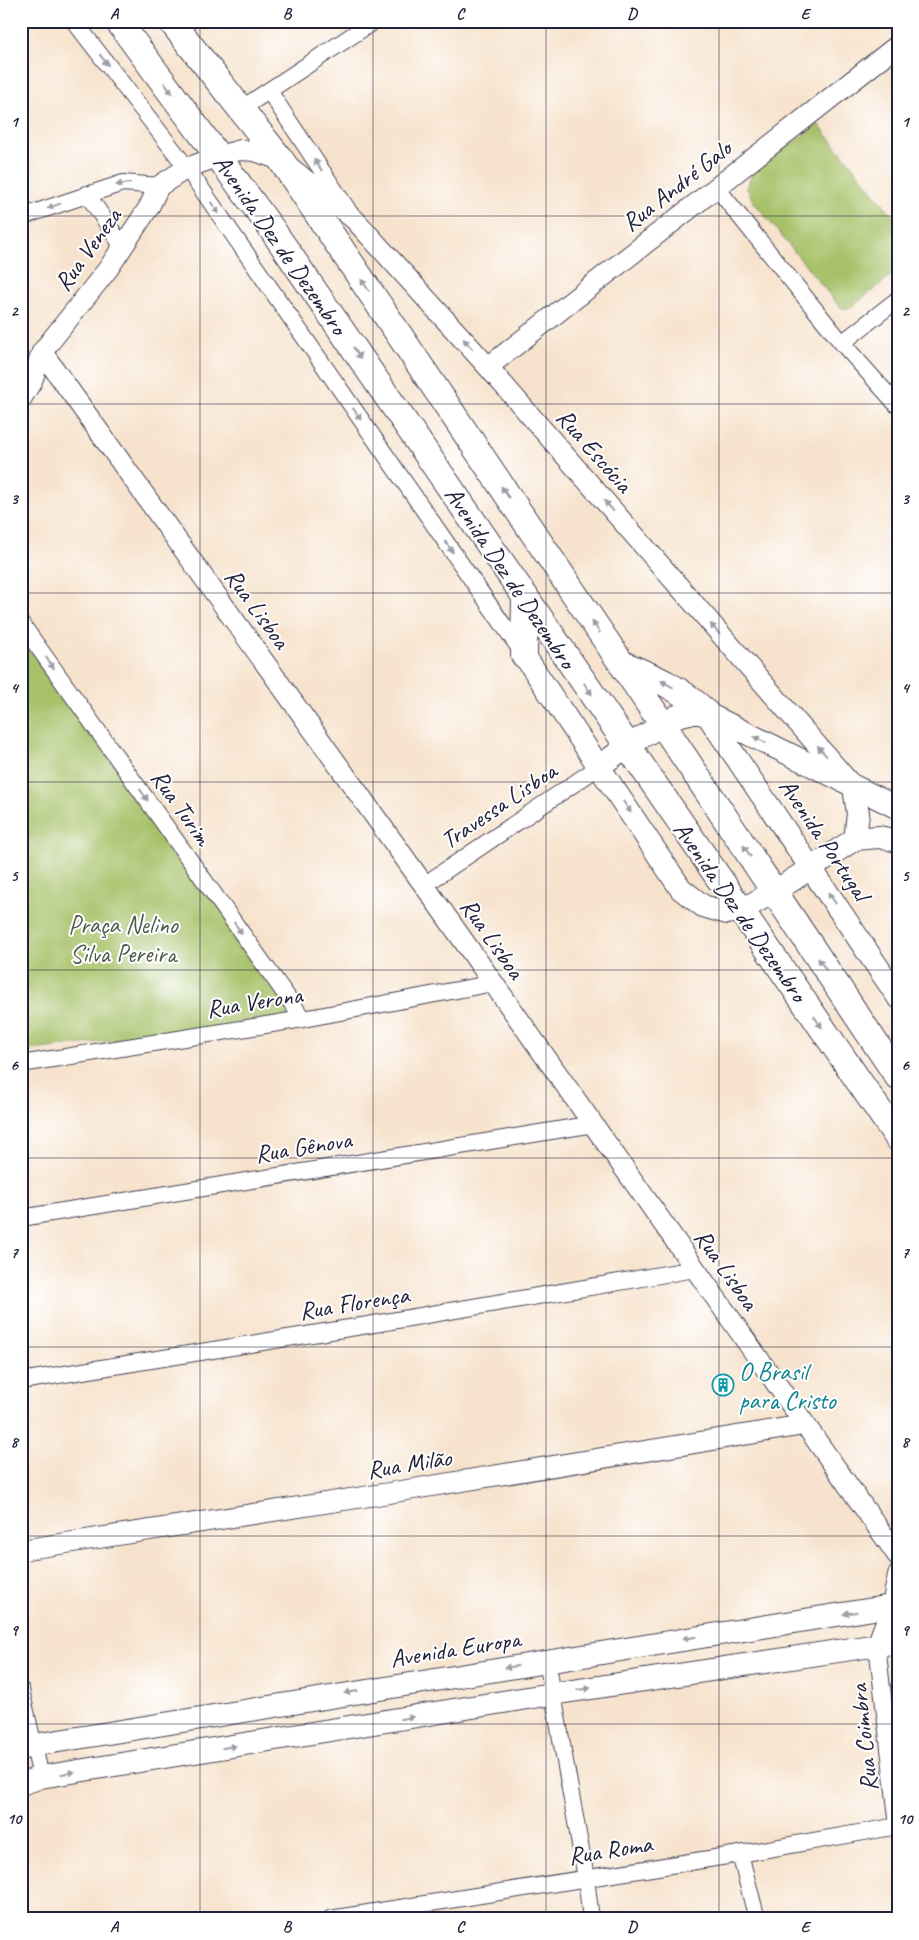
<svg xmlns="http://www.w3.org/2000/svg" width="919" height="1940" viewBox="0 0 919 1940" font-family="Caveat,sans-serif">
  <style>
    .green { fill: #a6c167; stroke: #647251 }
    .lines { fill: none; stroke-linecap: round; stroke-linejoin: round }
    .minor-casing { stroke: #423f51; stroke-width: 18 }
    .tertiary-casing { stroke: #423f51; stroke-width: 22 }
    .secondary-casing { stroke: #423f51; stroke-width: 24 }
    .trunk-casing { stroke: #423f51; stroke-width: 28 }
    .minor { stroke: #fff; stroke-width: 16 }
    .tertiary { stroke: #fff; stroke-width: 20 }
    .secondary { stroke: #fff; stroke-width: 22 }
    .trunk { stroke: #fff; stroke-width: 26 }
    .oneway { fill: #9c9ca7 }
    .grid { fill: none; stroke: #22223b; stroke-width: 1; stroke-opacity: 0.55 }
    .labels { text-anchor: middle; stroke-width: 4; stroke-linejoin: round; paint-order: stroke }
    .street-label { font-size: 25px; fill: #22223b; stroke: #fff }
    .park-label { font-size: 25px; fill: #505a4a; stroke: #fff }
    .culture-label { font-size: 25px; fill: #0d838f; stroke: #fff; text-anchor: start }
    .neatline { fill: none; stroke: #22223b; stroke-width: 2 }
    .grid-label { font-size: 16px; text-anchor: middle; font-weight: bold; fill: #22223b }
  </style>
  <rect width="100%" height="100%" fill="#fff"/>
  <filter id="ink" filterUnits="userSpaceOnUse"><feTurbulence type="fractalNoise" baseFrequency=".02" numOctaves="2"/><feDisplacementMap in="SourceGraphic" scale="10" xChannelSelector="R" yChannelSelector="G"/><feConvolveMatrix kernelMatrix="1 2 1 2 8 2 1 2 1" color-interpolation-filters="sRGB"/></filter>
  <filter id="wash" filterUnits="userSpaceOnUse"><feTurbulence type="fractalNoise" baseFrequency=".0096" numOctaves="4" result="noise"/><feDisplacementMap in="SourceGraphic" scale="20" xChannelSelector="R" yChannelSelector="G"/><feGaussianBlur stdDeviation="1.12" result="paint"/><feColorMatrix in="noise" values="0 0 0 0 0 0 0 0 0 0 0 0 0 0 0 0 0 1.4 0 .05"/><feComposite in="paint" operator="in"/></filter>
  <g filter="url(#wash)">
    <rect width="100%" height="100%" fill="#f7e3cd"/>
    <path class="green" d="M818 124 898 222V270L850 308H843L838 305 753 201 747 188 752 173Z
      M21 623 303 1019 21 1051Z"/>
  </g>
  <g filter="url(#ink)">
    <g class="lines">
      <g class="minor-casing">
        <path id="minor" d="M74 21 187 168 524 655
          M269 91 348 210
          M241 109 374 21
          M716 187 842 343 898 406
          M87 194 123 247
          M21 217 123 183 159 186
          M842 343 898 299
          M21 623 303 1019
          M424 885 600 766
          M21 1064 303 1019 494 983
          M21 1218 594 1124
          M21 1381 368 1325 695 1269
          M547 1661 586 1878 591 1919
          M21 1690 41 1777
          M740 1854 757 1919
          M330 1919 740 1854 898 1826 877 1645"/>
      </g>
      <g class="tertiary-casing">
        <path id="tertiary" d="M42 352 424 885 898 1556
          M488 367 898 45
          M21 399 32 381 42 352 108 269 149 207 159 186 187 168 219 156 240 150 255 151 281 160 355 220 488 367 850 783
          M21 1550 389 1493 804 1425
          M877 1645 892 1606 898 1575"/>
      </g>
      <g class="secondary-casing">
        <path id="secondary" d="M524 655 681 889 703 906 727 913 741 910 774 892 855 839 879 837 898 841
          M706 713 898 997
          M600 766 627 746 677 716 689 713H706L898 808
          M854 788 858 813 855 839
          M21 1749 34 1745 898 1605
          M21 1784 41 1777 552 1694 898 1642"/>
      </g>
      <g class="trunk-casing">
        <path id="trunk" d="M118 21 271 228 898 1138
          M171 21 281 160 663 725 898 1077
          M524 655 525 596
          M622 664C654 677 681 688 706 713"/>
      </g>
      <use href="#minor" class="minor"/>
      <use href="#tertiary" class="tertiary"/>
      <use href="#secondary" class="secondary"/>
      <use href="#trunk" class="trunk"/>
    </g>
    <defs><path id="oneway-solid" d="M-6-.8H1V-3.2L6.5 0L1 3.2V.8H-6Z" transform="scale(1.25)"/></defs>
    <g class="oneway">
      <use href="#oneway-solid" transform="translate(104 60) rotate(52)"/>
      <use href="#oneway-solid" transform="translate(168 88) rotate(53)"/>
      <use href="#oneway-solid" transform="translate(318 165) rotate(-124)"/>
      <use href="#oneway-solid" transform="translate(123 184) rotate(171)"/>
      <use href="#oneway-solid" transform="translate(54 206) rotate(160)"/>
      <use href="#oneway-solid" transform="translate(215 208) rotate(55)"/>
      <use href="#oneway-solid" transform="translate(365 285) rotate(-124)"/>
      <use href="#oneway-solid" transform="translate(468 344) rotate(-132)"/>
      <use href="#oneway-solid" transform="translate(357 353) rotate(56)"/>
      <use href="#oneway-solid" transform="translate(357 414) rotate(55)"/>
      <use href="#oneway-solid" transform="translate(505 492) rotate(-124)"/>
      <use href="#oneway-solid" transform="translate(609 506) rotate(-131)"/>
      <use href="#oneway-solid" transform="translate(449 547) rotate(55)"/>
      <use href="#oneway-solid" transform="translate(596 627) rotate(-124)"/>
      <use href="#oneway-solid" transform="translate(715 629) rotate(-131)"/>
      <use href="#oneway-solid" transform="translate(50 663) rotate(55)"/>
      <use href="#oneway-solid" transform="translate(667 684) rotate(-150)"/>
      <use href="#oneway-solid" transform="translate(588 689) rotate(56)"/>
      <use href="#oneway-solid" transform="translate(760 740) rotate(-153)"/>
      <use href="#oneway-solid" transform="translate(822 751) rotate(-131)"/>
      <use href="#oneway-solid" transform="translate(144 795) rotate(55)"/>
      <use href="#oneway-solid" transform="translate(627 807) rotate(57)"/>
      <use href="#oneway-solid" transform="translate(747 851) rotate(-123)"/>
      <use href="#oneway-solid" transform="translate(832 898) rotate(-124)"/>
      <use href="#oneway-solid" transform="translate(238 928) rotate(55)"/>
      <use href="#oneway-solid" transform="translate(822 964) rotate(-124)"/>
      <use href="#oneway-solid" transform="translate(818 1022) rotate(55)"/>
      <use href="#oneway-solid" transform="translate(850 1613) rotate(171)"/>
      <use href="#oneway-solid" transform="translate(689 1638) rotate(171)"/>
      <use href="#oneway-solid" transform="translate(511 1667) rotate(171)"/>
      <use href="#oneway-solid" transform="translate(584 1689) rotate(-9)"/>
      <use href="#oneway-solid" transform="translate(351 1692) rotate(171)"/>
      <use href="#oneway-solid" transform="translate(407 1718) rotate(-9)"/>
      <use href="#oneway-solid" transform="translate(229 1747) rotate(-9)"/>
      <use href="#oneway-solid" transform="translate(68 1773) rotate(-9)"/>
    </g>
  </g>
  <path class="grid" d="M200 21V1919M373 21V1919M546 21V1919M719 21V1919M21 216H898M21 404H898M21 593H898M21 782H898M21 970H898M21 1158H898M21 1347H898M21 1536H898M21 1724H898"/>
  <defs>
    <g id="building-ring" transform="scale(1.125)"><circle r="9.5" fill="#fff" stroke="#0f9aa8" stroke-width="1.5"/><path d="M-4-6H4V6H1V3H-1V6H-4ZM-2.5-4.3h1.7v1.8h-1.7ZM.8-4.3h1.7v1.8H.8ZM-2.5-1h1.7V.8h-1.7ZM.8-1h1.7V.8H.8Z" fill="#0f9aa8"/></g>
  </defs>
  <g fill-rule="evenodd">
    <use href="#building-ring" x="723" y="1385"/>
  </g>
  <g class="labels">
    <g class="street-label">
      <text transform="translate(676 185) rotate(-38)" y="9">Rua André Galo</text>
      <text transform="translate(281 244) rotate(55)" y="9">Avenida Dez de Dezembro</text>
      <text transform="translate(87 249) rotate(-54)" y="9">Rua Veneza</text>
      <text transform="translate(595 450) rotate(49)" y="9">Rua Escócia</text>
      <text transform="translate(511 577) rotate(56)" y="9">Avenida Dez de Dezembro</text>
      <text transform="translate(258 608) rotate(54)" y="9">Rua Lisboa</text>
      <text transform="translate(498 805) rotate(-34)" y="9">Travessa Lisboa</text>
      <text transform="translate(182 807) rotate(55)" y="9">Rua Turim</text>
      <text transform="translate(825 839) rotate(56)" y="9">Avenida Portugal</text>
      <text transform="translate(741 911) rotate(55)" y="9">Avenida Dez de Dezembro</text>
      <text transform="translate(493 938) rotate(55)" y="9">Rua Lisboa</text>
      <text transform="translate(254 1001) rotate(-9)" y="9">Rua Verona</text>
      <text transform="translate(303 1146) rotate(-9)" y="9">Rua Gênova</text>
      <text transform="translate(727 1269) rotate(55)" y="9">Rua Lisboa</text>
      <text transform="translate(354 1302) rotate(-9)" y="9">Rua Florença</text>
      <text transform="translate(409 1463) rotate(-9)" y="9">Rua Milão</text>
      <text transform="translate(455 1648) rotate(-9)" y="9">Avenida Europa</text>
      <text transform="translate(863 1738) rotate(-96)" y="9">Rua Coimbra</text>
      <text transform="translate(610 1849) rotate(-9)" y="9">Rua Roma</text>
    </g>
    <g class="park-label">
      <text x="123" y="933">Praça Nelino<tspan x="123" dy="29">Silva Pereira</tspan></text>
    </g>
    <g class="culture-label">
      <text x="739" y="1380">O Brasil<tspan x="739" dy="29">para Cristo</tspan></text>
    </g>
  </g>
  <rect width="919" height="1940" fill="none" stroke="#fff" stroke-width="55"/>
  <rect x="28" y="28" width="864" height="1884" class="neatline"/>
  <g class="grid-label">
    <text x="114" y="19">A</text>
    <text x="287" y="19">B</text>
    <text x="460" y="19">C</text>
    <text x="632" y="19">D</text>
    <text x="805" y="19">E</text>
    <text x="14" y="127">1</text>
    <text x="905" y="127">1</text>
    <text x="14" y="316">2</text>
    <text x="905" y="316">2</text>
    <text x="14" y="504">3</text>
    <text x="905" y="504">3</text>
    <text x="14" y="693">4</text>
    <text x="905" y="693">4</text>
    <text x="14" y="881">5</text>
    <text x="905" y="881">5</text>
    <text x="14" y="1070">6</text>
    <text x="905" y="1070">6</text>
    <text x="14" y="1258">7</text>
    <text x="905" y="1258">7</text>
    <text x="14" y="1447">8</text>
    <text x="905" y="1447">8</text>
    <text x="14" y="1635">9</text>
    <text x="905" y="1635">9</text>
    <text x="14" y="1824">10</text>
    <text x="905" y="1824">10</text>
    <text x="114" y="1932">A</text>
    <text x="287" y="1932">B</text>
    <text x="460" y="1932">C</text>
    <text x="632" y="1932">D</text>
    <text x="805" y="1932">E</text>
  </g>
</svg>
